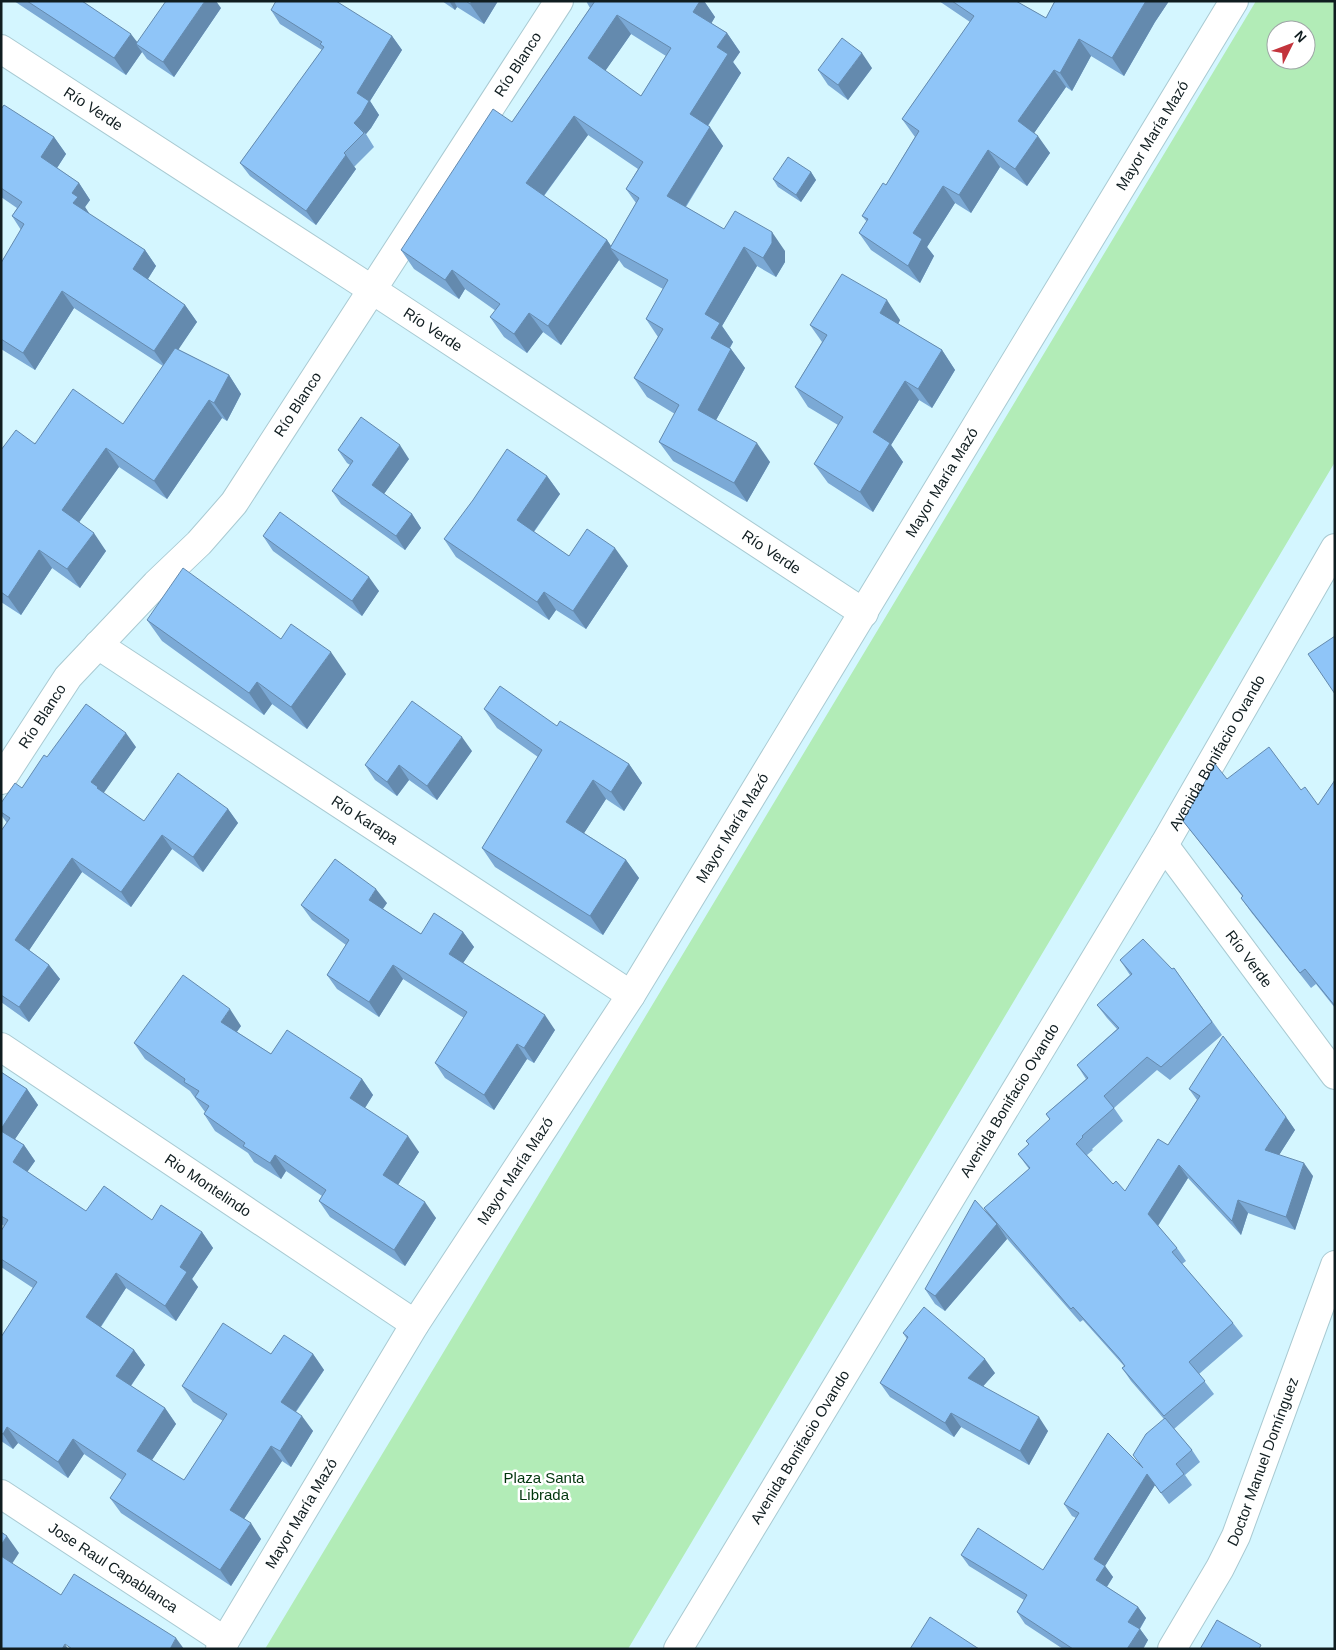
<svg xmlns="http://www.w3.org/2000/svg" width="1336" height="1650" viewBox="0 0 1336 1650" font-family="Arial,sans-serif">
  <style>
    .green { fill: #b2ecb7; fill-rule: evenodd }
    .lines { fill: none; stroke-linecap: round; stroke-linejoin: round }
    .minor-casing { stroke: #a9cad2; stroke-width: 30 }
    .secondary-casing { stroke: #a9cad2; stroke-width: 30 }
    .minor { stroke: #fff; stroke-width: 28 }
    .secondary { stroke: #fff; stroke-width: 28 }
    .wall { fill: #7ba9d5; fill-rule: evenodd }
    .shaded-wall { fill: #648aae }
    .building { fill: #8fc5f8; stroke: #648aae; fill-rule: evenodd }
    .labels { text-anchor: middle; stroke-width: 5; stroke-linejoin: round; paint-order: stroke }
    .street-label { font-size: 15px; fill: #101d20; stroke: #fff }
    .park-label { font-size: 15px; fill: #00350c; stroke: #fff }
  </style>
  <rect width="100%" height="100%" fill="#d4f6ff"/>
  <path class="green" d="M1256 1H1335V462L628 1649H265ZM1276 30H1306V60H1276Z"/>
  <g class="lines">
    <g class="minor-casing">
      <g id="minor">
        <path id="s1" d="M1 49 371 289 864 613"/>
        <path id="s2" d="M98 645 631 995"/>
        <path id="s3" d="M1 780 68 677 156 584 199 543 234 503 559 1"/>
        <path id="s4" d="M1164 845 1335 1075"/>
        <path id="s5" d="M1 1047 415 1324"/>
        <path id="s6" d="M1 1494 225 1641"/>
        <path id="s7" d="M220 1649 415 1324 631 995 1234 1"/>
        <path id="s8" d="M1172 1649 1220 1568 1236 1536 1335 1265"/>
      </g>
    </g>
    <g class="secondary-casing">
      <g id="secondary">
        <path id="s9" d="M678 1649 1164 845 1335 548"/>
      </g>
    </g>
    <use href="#minor" class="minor"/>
    <use href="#secondary" class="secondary"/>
  </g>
  <path class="wall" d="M14 1H82L138 43 221 8 174 77 147 59 142 52 126 75Z
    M442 1H498L484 24 457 7 455 10Z
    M586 1H704L715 17 711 23 727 33 740 52 733 62 741 73 708 126 723 146 686 207 724 229 785 251V262L776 277 757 266 722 326 733 342 730 348 745 368 716 420 770 462 747 502 673 461 659 442 675 414 647 397 634 378 658 337 646 319 663 289 624 267 619 260 561 345 543 332 527 353 504 337 490 317 496 311 465 289 459 299 414 269 401 250 512 122 590 8ZM631 34 666 56 641 96 605 71ZM588 135 638 169 626 189 636 203 611 246 607 240 544 196Z
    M939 1H1016L1046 18 1055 1H1169L1155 22 1124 76 1091 56 1072 91 1066 87 1034 133 1050 153 1027 186 1000 167 971 213 955 203 927 247 934 256 920 283 871 250 859 233 867 222 862 216 886 185 915 137 902 119 970 22Z
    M271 10 392 36 402 50 370 101 379 115 371 128 366 134 374 147 354 167 356 169 316 225 250 176 240 163 322 50 280 24Z
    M872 68 848 100 828 85 818 70Z
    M1 109 54 137 66 154 57 168 79 183 90 200 85 207 89 214 145 250 156 266 148 279 185 305 197 322 178 349 229 375 241 394 227 421 222 418 167 499 119 467 79 522 106 551 80 588 52 568 21 615 1 602V450L123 424 163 366 74 308 35 370 1 349V263L21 230 12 216 17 208 1 197Z
    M811 172 816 180 801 202 778 187 773 179Z
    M900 320 898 324 942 350 955 370 932 408 919 400 891 445 903 462 873 512 828 483 814 464 838 425 808 407 795 387 822 342 810 325Z
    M338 450 409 459 384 494 412 514 421 528 405 550 341 504 332 491 350 465 347 463Z
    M547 476 560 494 534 532 569 556 628 566 586 629 556 610 549 620 456 557 444 539Z
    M263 536 379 591 362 616 273 551Z
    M147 620 281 639 346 674 307 729 272 704 264 715 162 641Z
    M484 709 557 726 629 764 642 783 624 811 606 799 584 833 626 860 639 878 603 935 495 867 482 848 538 757 497 728Z
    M136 747 103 793 144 821 228 809 238 823 203 872 172 849 131 907 82 872 29 950 49 965 60 979 29 1022 1 1002V831L7 823 1 815V803L22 788 47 757Z
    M472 751 437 800 409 780 397 796 375 780 365 765Z
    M1227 779 1301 790 1318 805 1335 780V1008L1316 984 1311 988 1251 912 1241 898 1242 896 1194 835 1183 821Z
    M387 903 383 909 421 934 463 932 474 947 463 963 555 1030 534 1063 527 1059 494 1110 445 1078 435 1063 464 1018 403 979 379 1017 337 989 327 975 346 945 312 920 301 905Z
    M1120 960 1172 969 1174 968 1222 1035 1170 1080 1157 1070 1114 1108 1123 1121 1092 1149 1093 1150 1087 1155 1113 1184 1125 1191 1168 1145 1197 1100 1189 1089 1286 1117 1295 1130 1279 1155 1313 1176 1295 1230 1248 1213 1241 1235 1188 1178 1158 1226 1177 1248 1186 1261 1182 1264 1233 1323 1243 1336 1199 1374 1214 1394 1174 1429 1192 1450 1200 1462 1185 1475 1192 1485 1169 1504 1155 1485 1105 1566 1113 1577 1107 1587 1138 1607 1146 1618 1140 1629 1148 1640 1143 1649H1063L1025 1624 1017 1612 1024 1600 969 1566 961 1555 1043 1570 1076 1518 1072 1516 1064 1504 1140 1466 1164 1419 1131 1381 1122 1368 1124 1366 1083 1320 1080 1322 1003 1234 1007 1239 945 1311 935 1304 925 1289 988 1214 984 1208 1029 1169 1018 1154 1029 1145 1026 1141 1050 1120 1046 1114 1086 1079 1077 1065 1117 1029 1107 1018 1097 1005 1130 975Z
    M241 1026 237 1032 271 1054 362 1079 373 1095 365 1108 419 1152 398 1185 436 1218 405 1266 330 1217 319 1201 322 1196 286 1171 281 1179 254 1162 248 1153 215 1131 204 1114 205 1112 190 1091 145 1059 134 1043Z
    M1 1072 27 1089 38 1105 15 1139 24 1145 35 1161 27 1172 86 1211 152 1220 202 1232 213 1248 192 1279 198 1287 176 1321 126 1288 101 1327 134 1350 145 1365 131 1386 165 1408 176 1424 152 1460 184 1480 223 1421 193 1402 182 1386 271 1354H313L324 1370 296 1412 313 1431 291 1467 282 1461 244 1519 261 1539 231 1586 121 1513 110 1498 122 1480 84 1454 68 1478 18 1443 13 1449 1 1441V1337L33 1288 1 1267V1231L4 1226 1 1224Z
    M903 1333 995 1373 983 1386 1048 1431 1029 1465 961 1427 954 1437 890 1397 880 1383 907 1339Z"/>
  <path class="shaded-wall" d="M205 1H216L221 8 174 77 163 62Z
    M449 1H454L457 7 455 10Z
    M472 1H498L484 24 470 4Z
    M700 1H704L715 17 707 31 693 12Z
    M1146 1H1169L1155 22 1124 76 1112 58Z
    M617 15 631 34 601 77 588 58Z
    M727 33 740 52 733 62 741 73 703 133 690 114 717 47Z
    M131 34 141 47 136 44 142 52 126 75 114 58Z
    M392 36 402 50 370 101 379 115 371 128 366 134 354 123 357 93Z
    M1079 39 1091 56 1072 91 1060 73Z
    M862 53 872 68 848 100 838 85Z
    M1054 70 1066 87 1030 139 1018 121Z
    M574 116 588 135 539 202 526 183Z
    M710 127 723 146 680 215 667 196Z
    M1038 136 1050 153 1027 186 1015 169Z
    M54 137 66 154 53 174 41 157Z
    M988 150 1000 167 971 213 959 195Z
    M346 155 356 169 316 225 306 211Z
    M811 172 816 180 801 202 796 195Z
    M79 183 90 200 85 207 89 213 85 220 73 203 72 193Z
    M943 186 955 203 927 247 934 256 920 283 908 266 913 233Z
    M772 232 785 251V262L776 277 763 258Z
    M607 240 613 249 610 248 619 260 561 345 548 326Z
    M744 247 757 266 722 326 733 342 724 357 711 338 705 314Z
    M145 250 156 266 144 285 133 269Z
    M452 270 465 289 459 299 445 280Z
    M62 291 74 308 35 370 23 353Z
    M887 300 900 320 894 333 880 313Z
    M185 305 197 322 166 368 154 351Z
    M529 313 543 332 527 353 514 334Z
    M731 349 745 368 711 429 698 410Z
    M942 350 955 370 932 408 918 389Z
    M229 375 241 394 227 421 214 403Z
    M905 381 919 400 891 445 903 462 873 512 860 492 873 432Z
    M209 400 222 418 167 499 154 481Z
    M757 443 770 462 747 502 734 483Z
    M400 445 409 459 381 498 372 485Z
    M106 448 119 467 75 528 62 510Z
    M547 476 560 494 529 538 517 520Z
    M412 514 421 528 405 550 396 536Z
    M94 533 106 551 80 588 67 569Z
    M615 548 628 566 586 629 573 611Z
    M39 550 52 568 21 615 8 597Z
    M369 577 379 591 362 616 352 601Z
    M544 592 556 610 549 620 537 602Z
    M331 652 346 674 307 729 291 707Z
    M257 682 272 704 264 715 249 693Z
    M126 733 136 747 103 794 107 803 91 782Z
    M462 737 472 751 437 800 427 786Z
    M629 764 642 783 624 811 611 792Z
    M399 765 409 780 397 796 387 782Z
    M593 780 606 799 579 841 566 822Z
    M228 809 238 823 203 872 193 857Z
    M162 835 172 849 131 907 121 892Z
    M72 858 82 872 26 955 15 940Z
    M626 860 639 878 603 935 590 916Z
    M376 889 387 903 379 914 369 900Z
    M463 932 474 947 459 969 449 954Z
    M49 965 60 979 29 1022 19 1007Z
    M393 965 403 979 379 1017 369 1002Z
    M230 1009 241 1026 232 1038 221 1022Z
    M545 1015 555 1030 534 1063 524 1048Z
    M517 1044 527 1059 494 1110 484 1095Z
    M362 1079 373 1095 361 1114 350 1098Z
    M27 1089 38 1105 11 1145 1 1131V1129Z
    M1286 1117 1295 1130 1274 1163 1265 1150Z
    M408 1136 419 1152 394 1191 383 1175Z
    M24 1145 35 1161 23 1178 13 1162Z
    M275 1155 286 1171 281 1179 270 1163Z
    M1304 1163 1313 1176 1295 1230 1286 1217Z
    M1179 1165 1188 1178 1157 1227 1148 1214Z
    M1238 1200 1248 1213 1241 1235 1232 1221Z
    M425 1202 436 1218 405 1266 394 1250Z
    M997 1224 1007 1239 945 1311 935 1296Z
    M202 1232 213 1248 192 1279 198 1287 176 1321 165 1306 180 1267Z
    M116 1273 126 1288 97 1332 86 1317Z
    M134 1350 145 1365 127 1391 116 1376Z
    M313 1354 324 1370 291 1418 281 1402Z
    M985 1359 995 1373 978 1392 968 1378Z
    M165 1408 176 1424 148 1466 137 1451Z
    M951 1413 961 1427 954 1437 945 1423Z
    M302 1416 313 1431 291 1467 280 1451Z
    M1039 1417 1048 1431 1029 1465 1020 1451Z
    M7 1427 18 1443 13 1449 3 1434Z
    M73 1439 84 1454 68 1478 58 1462Z
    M271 1446 282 1461 240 1525 230 1510Z
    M1147 1474 1155 1485 1105 1566 1113 1577 1104 1591 1096 1580 1094 1559Z
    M251 1523 261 1539 231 1586 220 1570Z
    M7 1536 19 1553 8 1570 1 1559V1545Z
    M1138 1607 1146 1618 1137 1633 1128 1622Z
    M1140 1629 1148 1640 1143 1649H1127Z
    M176 1638 184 1649H170Z
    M65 1644 68 1649H62Z"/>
  <path class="building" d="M27 1H82L131 34 114 58Z
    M166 1H205L163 62 136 44Z
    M276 1H336L392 36 357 93 369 101 361 115 354 123 364 133 344 153 346 155 306 211 240 163 324 47 320 44 322 42 271 10Z
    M466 1H472L470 4Z
    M595 1H700L693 12 727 33 717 47 728 54 690 114 710 127 667 196 724 229 735 211 772 232V243L763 258 744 247 705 314 720 323 711 338 731 349 698 410 757 443 734 483 659 442 679 405 634 378 663 329 646 319 668 280 610 248 639 198 626 189 643 162 574 116 526 183 607 240 548 326 529 313 514 334 490 317 500 304 452 270 445 280 401 250 493 109 512 122ZM617 15 671 48 641 96 588 58Z
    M952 1H1016L1046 18 1055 1H1146L1112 58 1079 39 1060 73 1054 70 1018 121 1038 136 1015 169 988 150 959 195 943 186 913 233 922 239 908 266 859 233 868 219 862 216 883 183 886 185 919 131 902 119 974 16Z
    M842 38 862 53 838 85 818 70Z
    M4 105 54 137 41 157 79 183 72 193 78 197 73 203 145 250 133 269 185 305 154 351 62 291 23 353 1 339V263L24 224 12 216 22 202 1 188V109Z
    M788 157 811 172 796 195 773 179Z
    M842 274 887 300 880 313 942 350 918 389 905 381 873 432 890 443 860 492 814 464 843 417 795 387 827 335 810 325Z
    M175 348 229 375 214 403 209 400 154 481 106 448 62 510 94 533 67 569 39 550 8 597 1 592V450L16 430 35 444 73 389 123 424Z
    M361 417 400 445 372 485 412 514 396 536 332 491 353 461 338 450Z
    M507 449 547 476 517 520 569 556 587 529 615 548 573 611 544 592 537 602 444 539 473 500Z
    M280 512 369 577 352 601 263 536Z
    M183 568 281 639 291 624 331 652 291 707 257 682 249 693 147 620Z
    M1335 636V694L1308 654Z
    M500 686 557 726 560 721 629 764 611 792 593 780 566 822 626 860 590 916 482 848 542 750 484 709Z
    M412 701 462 737 427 786 399 765 387 782 365 765Z
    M86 704 126 733 91 782 98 787 97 788 144 821 178 773 228 809 193 857 162 835 121 892 72 858 15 940 49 965 19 1007 1 995V831L10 818 1 812V803L15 783 22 788 44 755 47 757Z
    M1269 747 1301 790 1305 787 1318 805 1335 780V1006L1305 969 1300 973 1241 898 1243 896 1183 821 1215 764 1227 779Z
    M335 859 376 889 369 900 421 934 434 913 463 932 449 954 545 1015 524 1048 517 1044 484 1095 435 1063 467 1012 393 965 369 1002 327 975 349 940 301 905Z
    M1143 939 1172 969 1174 968 1212 1022 1161 1067 1147 1057 1104 1096 1114 1108 1082 1136 1083 1137 1076 1144 1113 1184 1116 1181 1125 1191 1158 1139 1168 1145 1200 1096 1189 1089 1223 1036 1286 1117 1265 1150 1304 1163 1286 1217 1238 1200 1232 1221 1179 1165 1148 1214 1177 1248 1172 1252 1233 1323 1189 1362 1205 1381 1164 1416 1122 1368 1125 1366 1119 1358 1073 1307 1071 1309 984 1208 1030 1168 1018 1154 1029 1144 1026 1141 1050 1119 1046 1114 1088 1078 1077 1065 1119 1028 1097 1005 1132 974 1120 960Z
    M183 975 230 1009 221 1022 271 1054 287 1030 362 1079 350 1098 408 1136 383 1175 425 1202 394 1250 319 1201 326 1190 275 1155 270 1163 243 1146 245 1143 204 1114 209 1106 195 1097 199 1091 184 1082 185 1079 134 1043Z
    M1 1072 27 1089 1 1129Z
    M1 1131 24 1145 13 1162 86 1211 104 1186 152 1220 161 1205 202 1232 180 1267 187 1272 165 1306 116 1273 86 1317 134 1350 116 1376 165 1408 137 1451 184 1480 227 1414 182 1386 223 1323 271 1354 284 1335 313 1354 281 1402 302 1416 280 1451 271 1446 230 1510 251 1523 220 1570 110 1498 126 1474 73 1439 58 1462 7 1427 3 1434 1 1433V1337L37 1282 1 1259V1231L8 1220 1 1216Z
    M975 1200 997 1224 935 1296 925 1289Z
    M924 1307 985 1359 968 1378 1039 1417 1020 1451 951 1413 945 1423 880 1383 908 1337 903 1333Z
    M1165 1418 1192 1450 1176 1464 1184 1474 1161 1493 1147 1474 1094 1559 1105 1566 1096 1580 1138 1607 1128 1622 1140 1629 1127 1649H1073L1017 1612 1027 1595 961 1555 978 1528 1043 1570 1079 1513 1064 1504 1108 1433 1143 1468 1133 1455 1146 1434Z
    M1 1532 7 1536 1 1545Z
    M1 1556 61 1595 74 1574 176 1638 170 1649H72L65 1644 62 1649H1Z
    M930 1617 979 1649H910Z
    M1217 1620 1261 1645 1259 1649H1200Z"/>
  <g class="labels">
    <g class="street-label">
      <text dy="5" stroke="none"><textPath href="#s3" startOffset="886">Río Blanco</textPath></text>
      <text dy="5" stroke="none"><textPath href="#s1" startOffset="110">Río Verde</textPath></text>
      <text dy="5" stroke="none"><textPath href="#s7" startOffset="1778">Mayor María Mazó</textPath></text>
      <text dy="5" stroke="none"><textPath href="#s1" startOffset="515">Río Verde</textPath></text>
      <text dy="5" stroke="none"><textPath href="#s3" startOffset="481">Río Blanco</textPath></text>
      <text dy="5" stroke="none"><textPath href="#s7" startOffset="1372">Mayor María Mazó</textPath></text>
      <text dy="5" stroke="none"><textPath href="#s1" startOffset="920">Río Verde</textPath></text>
      <text dy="5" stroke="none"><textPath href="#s3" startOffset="76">Río Blanco</textPath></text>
      <text dy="5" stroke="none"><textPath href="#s9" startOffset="1046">Avenida Bonifacio Ovando</textPath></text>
      <text dy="5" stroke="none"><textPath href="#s2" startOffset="319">Río Karapa</textPath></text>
      <text dy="5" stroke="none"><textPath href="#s7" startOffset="968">Mayor María Mazó</textPath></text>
      <text dy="5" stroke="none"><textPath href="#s4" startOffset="142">Río Verde</textPath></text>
      <text dy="5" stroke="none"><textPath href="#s9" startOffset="641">Avenida Bonifacio Ovando</textPath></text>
      <text dy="5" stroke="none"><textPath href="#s7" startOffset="562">Mayor María Mazó</textPath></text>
      <text dy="5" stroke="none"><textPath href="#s5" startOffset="249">Rio Montelindo</textPath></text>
      <text dy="5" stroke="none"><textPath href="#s9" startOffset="236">Avenida Bonifacio Ovando</textPath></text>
      <text dy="5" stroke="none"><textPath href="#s8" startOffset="209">Doctor Manuel Domínguez</textPath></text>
      <text dy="5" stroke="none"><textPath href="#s7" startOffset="158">Mayor María Mazó</textPath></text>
      <text dy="5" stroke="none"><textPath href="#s6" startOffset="134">Jose Raul Capablanca</textPath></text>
    </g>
    <g class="park-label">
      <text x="544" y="1483">Plaza Santa<tspan x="544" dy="17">Librada</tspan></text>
    </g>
  </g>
  <rect width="1336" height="1650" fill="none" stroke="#101d20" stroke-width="5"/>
  <g transform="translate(1291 45) rotate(48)"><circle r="24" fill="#ffffff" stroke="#9fa5a6"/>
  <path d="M0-4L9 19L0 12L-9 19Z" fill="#c3343c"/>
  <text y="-8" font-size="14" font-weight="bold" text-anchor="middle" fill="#101d20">N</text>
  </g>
</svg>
